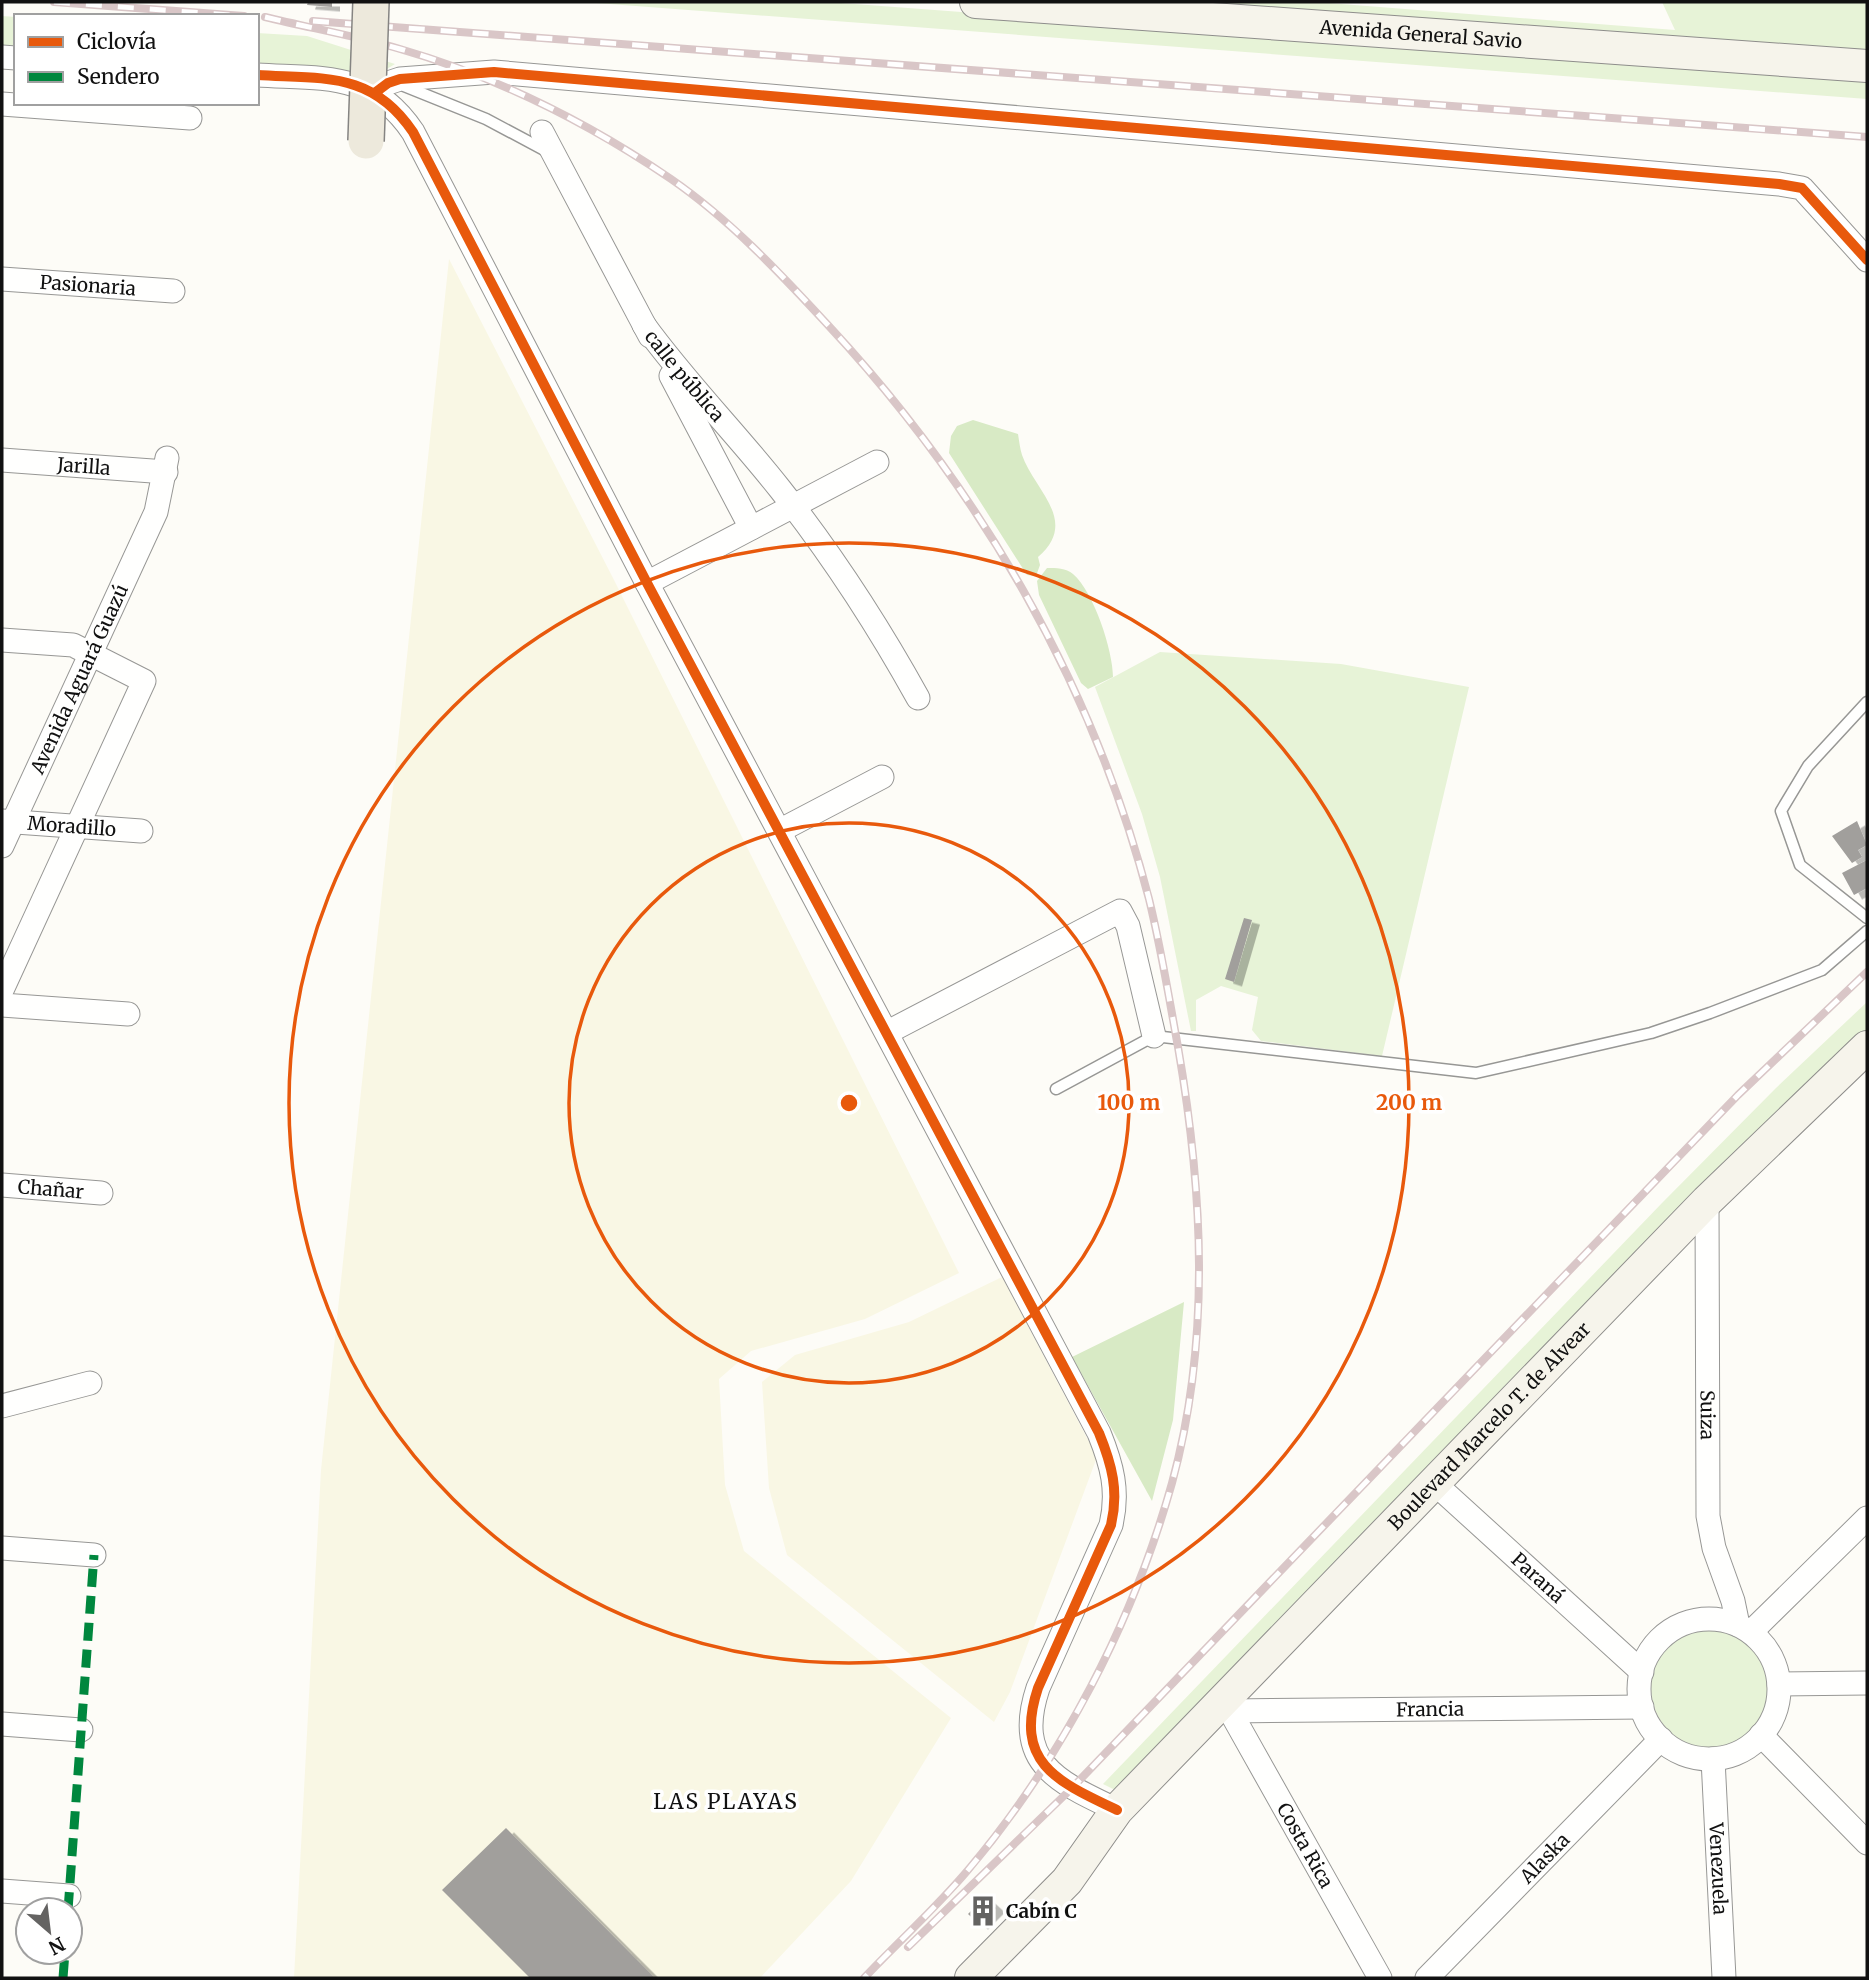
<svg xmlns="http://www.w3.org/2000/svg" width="1869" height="1980" viewBox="0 0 1869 1980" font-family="Merriweather,serif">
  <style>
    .farmland { fill: #f9f7e4 }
    .green { fill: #e7f3d7 }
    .forest { fill: #d8eac5 }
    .building { fill: #a19f9c; filter: url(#shadow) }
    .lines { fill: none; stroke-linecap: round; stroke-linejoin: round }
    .lane-casing { stroke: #979795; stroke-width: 13 }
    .street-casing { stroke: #979795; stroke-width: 25 }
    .secondary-casing { stroke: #8e8d8b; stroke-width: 34 }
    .lane { stroke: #fffffe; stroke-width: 10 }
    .street { stroke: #fffffe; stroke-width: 23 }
    .secondary { stroke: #f6f4eb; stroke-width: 32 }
    .rail-casing { stroke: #d9c6c7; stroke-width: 8 }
    .rail { stroke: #fff; stroke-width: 5; stroke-dasharray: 16; stroke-linecap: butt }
    .primary-bridge-casing { stroke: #858482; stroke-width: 38; stroke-linecap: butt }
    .primary-bridge { stroke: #ede9dc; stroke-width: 35 }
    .quiet { stroke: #00873e; stroke-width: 9; stroke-dasharray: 18 9; stroke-linecap: butt }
    .cycleway-casing { stroke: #fff; stroke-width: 15 }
    .cycleway { stroke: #e8590c; stroke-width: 10 }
    .ring { fill: none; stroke: #e8590c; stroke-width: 3.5 }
    .labels { text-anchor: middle; stroke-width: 7; stroke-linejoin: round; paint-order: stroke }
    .street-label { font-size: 19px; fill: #111; stroke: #fff }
    .poi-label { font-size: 19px; font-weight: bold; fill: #111; stroke: #fff; text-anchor: start }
    .neighbourhood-label { font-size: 21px; letter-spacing: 2px; fill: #111; stroke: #fff }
    .centre { fill: #e8590c; stroke: #fff; stroke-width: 3.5 }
    .ring-label { font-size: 21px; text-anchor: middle; font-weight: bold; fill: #e8590c; stroke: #fff; stroke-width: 7; stroke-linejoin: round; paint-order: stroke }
  </style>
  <defs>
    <filter id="shadow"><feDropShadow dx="8" dy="4.5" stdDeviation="0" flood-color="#0004"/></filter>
  </defs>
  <rect width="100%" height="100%" fill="#fdfcf7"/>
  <path class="farmland" d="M449 259 613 578 959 1273 865 1319 751 1351 719 1379 725 1485 744 1551 951 1718 851 1881 760 1978H294L321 1470Z
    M1002 1277 1097 1457 1010 1692 994 1722 787 1555 769 1488 762 1382 795 1355 909 1322Z"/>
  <path class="green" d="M583 2H828L1867 80V99Z
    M1130 2H1316L1675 30 1662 2H1867V53Z
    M2 16 16 17V49L2 48Z
    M257 33 307 36 395 64 377 75 257 67Z
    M1160 652 1341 664 1469 687 1382 1056 1261 1041 1252 1030 1258 997 1221 986 1196 1000V1031H1191L1160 877 1142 814 1095 687Z
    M1867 1002V1033L1119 1788 1113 1789 1103 1784 1662 1203 1776 1088Z
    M1651 1688a60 60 0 1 1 120 0a60 60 0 1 1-120 0Z"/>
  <path class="forest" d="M973 420 1018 434C1019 440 1020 449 1022 455 1034 490 1080 521 1038 557L1040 565 1036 576 1027 575 949 453 951 436 957 426Z
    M1047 568C1056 568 1066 568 1073 574 1094 592 1113 651 1113 677L1088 689 1081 683 1039 595 1037 581Z
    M1184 1302 1173 1420 1152 1501 1072 1357Z"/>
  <path class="building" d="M308 2H332V7L307 5Z
    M1857 821 1867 845 1858 850 1862 857 1852 863 1832 836Z
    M1867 860V888L1854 895 1842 873Z
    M1244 918 1252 920 1234 982 1225 979Z
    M506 1828 655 1978H530L442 1890Z
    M985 1897 997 1908 980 1925 968 1914Z"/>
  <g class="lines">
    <g class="lane-casing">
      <path id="lane" d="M404 86 486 119 548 152
        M1867 702 1808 766 1781 811 1800 865 1867 918
        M1056 1089 1154 1036 1476 1073 1651 1033 1710 1013 1822 970 1867 931"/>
    </g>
    <g class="street-casing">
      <g id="street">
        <path d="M2 57 16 58"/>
        <path d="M257 75C323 79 372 71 413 132L647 583 1099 1433C1112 1465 1119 1491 1111 1525L1038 1688C1013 1763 1058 1782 1117 1810"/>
        <path d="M376 92 388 83 400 79 494 72 1779 184 1802 188 1867 260"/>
        <path d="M2 104 190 118"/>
        <path d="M542 132 650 336"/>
        <path id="s1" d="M2 279 173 291"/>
        <path id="s2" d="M644 325C686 383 736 433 780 489 832 555 877 624 918 698"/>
        <path d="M671 376 751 528"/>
        <path id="s3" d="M2 460 166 472"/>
        <path d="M647 583 877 462"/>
        <path d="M2 640 73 645 144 681 2 990"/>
        <path id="s4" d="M2 821 141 831"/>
        <path d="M781 830 882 777"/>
        <path id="s5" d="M2 846 156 512 167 458"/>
        <path d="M2 1005 128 1014"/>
        <path d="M888 1032 1120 911 1128 926 1154 1036"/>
        <path id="s6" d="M2 1185 101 1193"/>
        <path id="s7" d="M1707 1201 1708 1516 1714 1548 1733 1601 1738 1625"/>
        <path d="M2 1406 90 1383"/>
        <path id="s8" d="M1433 1482 1642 1672"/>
        <path d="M2 1548 94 1555"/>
        <circle cx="1709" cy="1689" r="70"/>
        <path d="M1751 1632 1867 1518"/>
        <path d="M1779 1684 1867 1683"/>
        <path id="s9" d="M1221 1703 1230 1711 1642 1707"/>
        <path id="s10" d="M1230 1711 1380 1978"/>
        <path d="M2 1724 81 1730"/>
        <path d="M1761 1735 1867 1843"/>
        <path id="s11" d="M1713 1759 1724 1978"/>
        <path d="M2 1891 69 1896"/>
        <path id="s12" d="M1427 1978 1661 1739"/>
      </g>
    </g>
    <g class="secondary-casing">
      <g id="secondary">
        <path id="s13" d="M976 2 1867 66"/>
        <path id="s14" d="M971 1978 1067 1881 1117 1810 1707 1201 1867 1047"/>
      </g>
    </g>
    <use href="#lane" class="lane"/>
    <use href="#street" class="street"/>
    <use href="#secondary" class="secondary"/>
    <g class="rail-casing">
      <path id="rail" d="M54 2 244 16
        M265 17C310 28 356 36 400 49 497 77 587 122 671 179 729 219 779 272 827 324 978 486 1093 683 1149 899 1161 948 1169 998 1178 1047 1203 1192 1211 1340 1172 1483 1133 1622 1062 1759 968 1870 936 1908 898 1942 864 1978
        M313 21 1867 137
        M908 1947 1072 1788 1738 1095 1867 972"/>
    </g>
    <use href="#rail" class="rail"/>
    <g class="primary-bridge-casing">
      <path id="primary-bridge" d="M366 141 371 2"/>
    </g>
    <use href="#primary-bridge" class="primary-bridge"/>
    <path class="quiet" d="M68 1910 94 1555
      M63 1978 65 1952"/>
    <g class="cycleway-casing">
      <path id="cycleway" d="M257 75C323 79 372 71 413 132L647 583 1099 1433C1112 1465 1119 1491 1111 1525L1038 1688C1013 1763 1058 1782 1117 1810
        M376 92 388 83 400 79 494 72 1779 184 1802 188 1867 260"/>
    </g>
    <use href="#cycleway" class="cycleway"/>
  </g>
  <g class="ring">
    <circle cx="849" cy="1103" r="280"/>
    <circle cx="849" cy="1103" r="560"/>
  </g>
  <defs>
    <g id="building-bare" transform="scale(2.415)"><path d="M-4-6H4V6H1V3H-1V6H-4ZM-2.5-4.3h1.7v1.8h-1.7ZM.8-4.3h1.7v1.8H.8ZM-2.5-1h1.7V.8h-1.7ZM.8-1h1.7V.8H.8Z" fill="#646362" stroke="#fff" stroke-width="2.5" paint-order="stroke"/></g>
  </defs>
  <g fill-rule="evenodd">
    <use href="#building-bare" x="983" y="1911"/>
  </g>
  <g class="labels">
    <g class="street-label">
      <text dy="7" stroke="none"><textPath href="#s13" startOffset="446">Avenida General Savio</textPath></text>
      <text dy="7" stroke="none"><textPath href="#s1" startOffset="86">Pasionaria</textPath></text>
      <text dy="7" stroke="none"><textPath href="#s2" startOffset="65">calle pública</textPath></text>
      <text dy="7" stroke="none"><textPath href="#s3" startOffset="82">Jarilla</textPath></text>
      <text dy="7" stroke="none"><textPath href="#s5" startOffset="184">Avenida Aguará Guazú</textPath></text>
      <text dy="7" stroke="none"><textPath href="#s4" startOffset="70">Moradillo</textPath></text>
      <text dy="7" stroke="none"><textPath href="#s6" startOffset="49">Chañar</textPath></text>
      <text dy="7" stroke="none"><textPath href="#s7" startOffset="214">Suiza</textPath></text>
      <text dy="7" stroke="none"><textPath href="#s14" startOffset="758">Boulevard Marcelo T. de Alvear</textPath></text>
      <text dy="7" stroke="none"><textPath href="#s8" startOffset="142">Paraná</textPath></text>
      <text dy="7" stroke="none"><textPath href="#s9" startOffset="212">Francia</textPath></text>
      <text dy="7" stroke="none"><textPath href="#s10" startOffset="154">Costa Rica</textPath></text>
      <text dy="7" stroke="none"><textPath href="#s12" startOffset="168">Alaska</textPath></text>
      <text dy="7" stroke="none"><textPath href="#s11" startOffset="110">Venezuela</textPath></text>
    </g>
    <g class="poi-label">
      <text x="1006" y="1918">Cabín C</text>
    </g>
    <g class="neighbourhood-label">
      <text x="726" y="1809">LAS PLAYAS</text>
    </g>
  </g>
  <circle cx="849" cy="1103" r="10" class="centre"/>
  <g class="ring-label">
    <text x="1129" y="1110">100 m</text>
    <text x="1409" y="1110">200 m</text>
  </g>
  <rect width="1869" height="1980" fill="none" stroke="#111111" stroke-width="7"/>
  <rect x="14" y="14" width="245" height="91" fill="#ffffff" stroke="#a0a0a0" stroke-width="2"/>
  <rect x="28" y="37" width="35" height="10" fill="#e8590c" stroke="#a0a0a0" stroke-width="2"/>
  <text x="77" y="49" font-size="21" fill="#111111">Ciclovía</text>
  <rect x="28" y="72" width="35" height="10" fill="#00873e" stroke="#a0a0a0" stroke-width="2"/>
  <text x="77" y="84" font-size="21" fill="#111111">Sendero</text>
  <g transform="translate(49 1931) rotate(152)"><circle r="33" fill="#ffffff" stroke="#a0a0a0" stroke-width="2"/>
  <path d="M0-5L12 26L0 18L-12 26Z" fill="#646362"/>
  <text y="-10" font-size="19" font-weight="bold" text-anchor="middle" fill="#111111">N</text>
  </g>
</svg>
